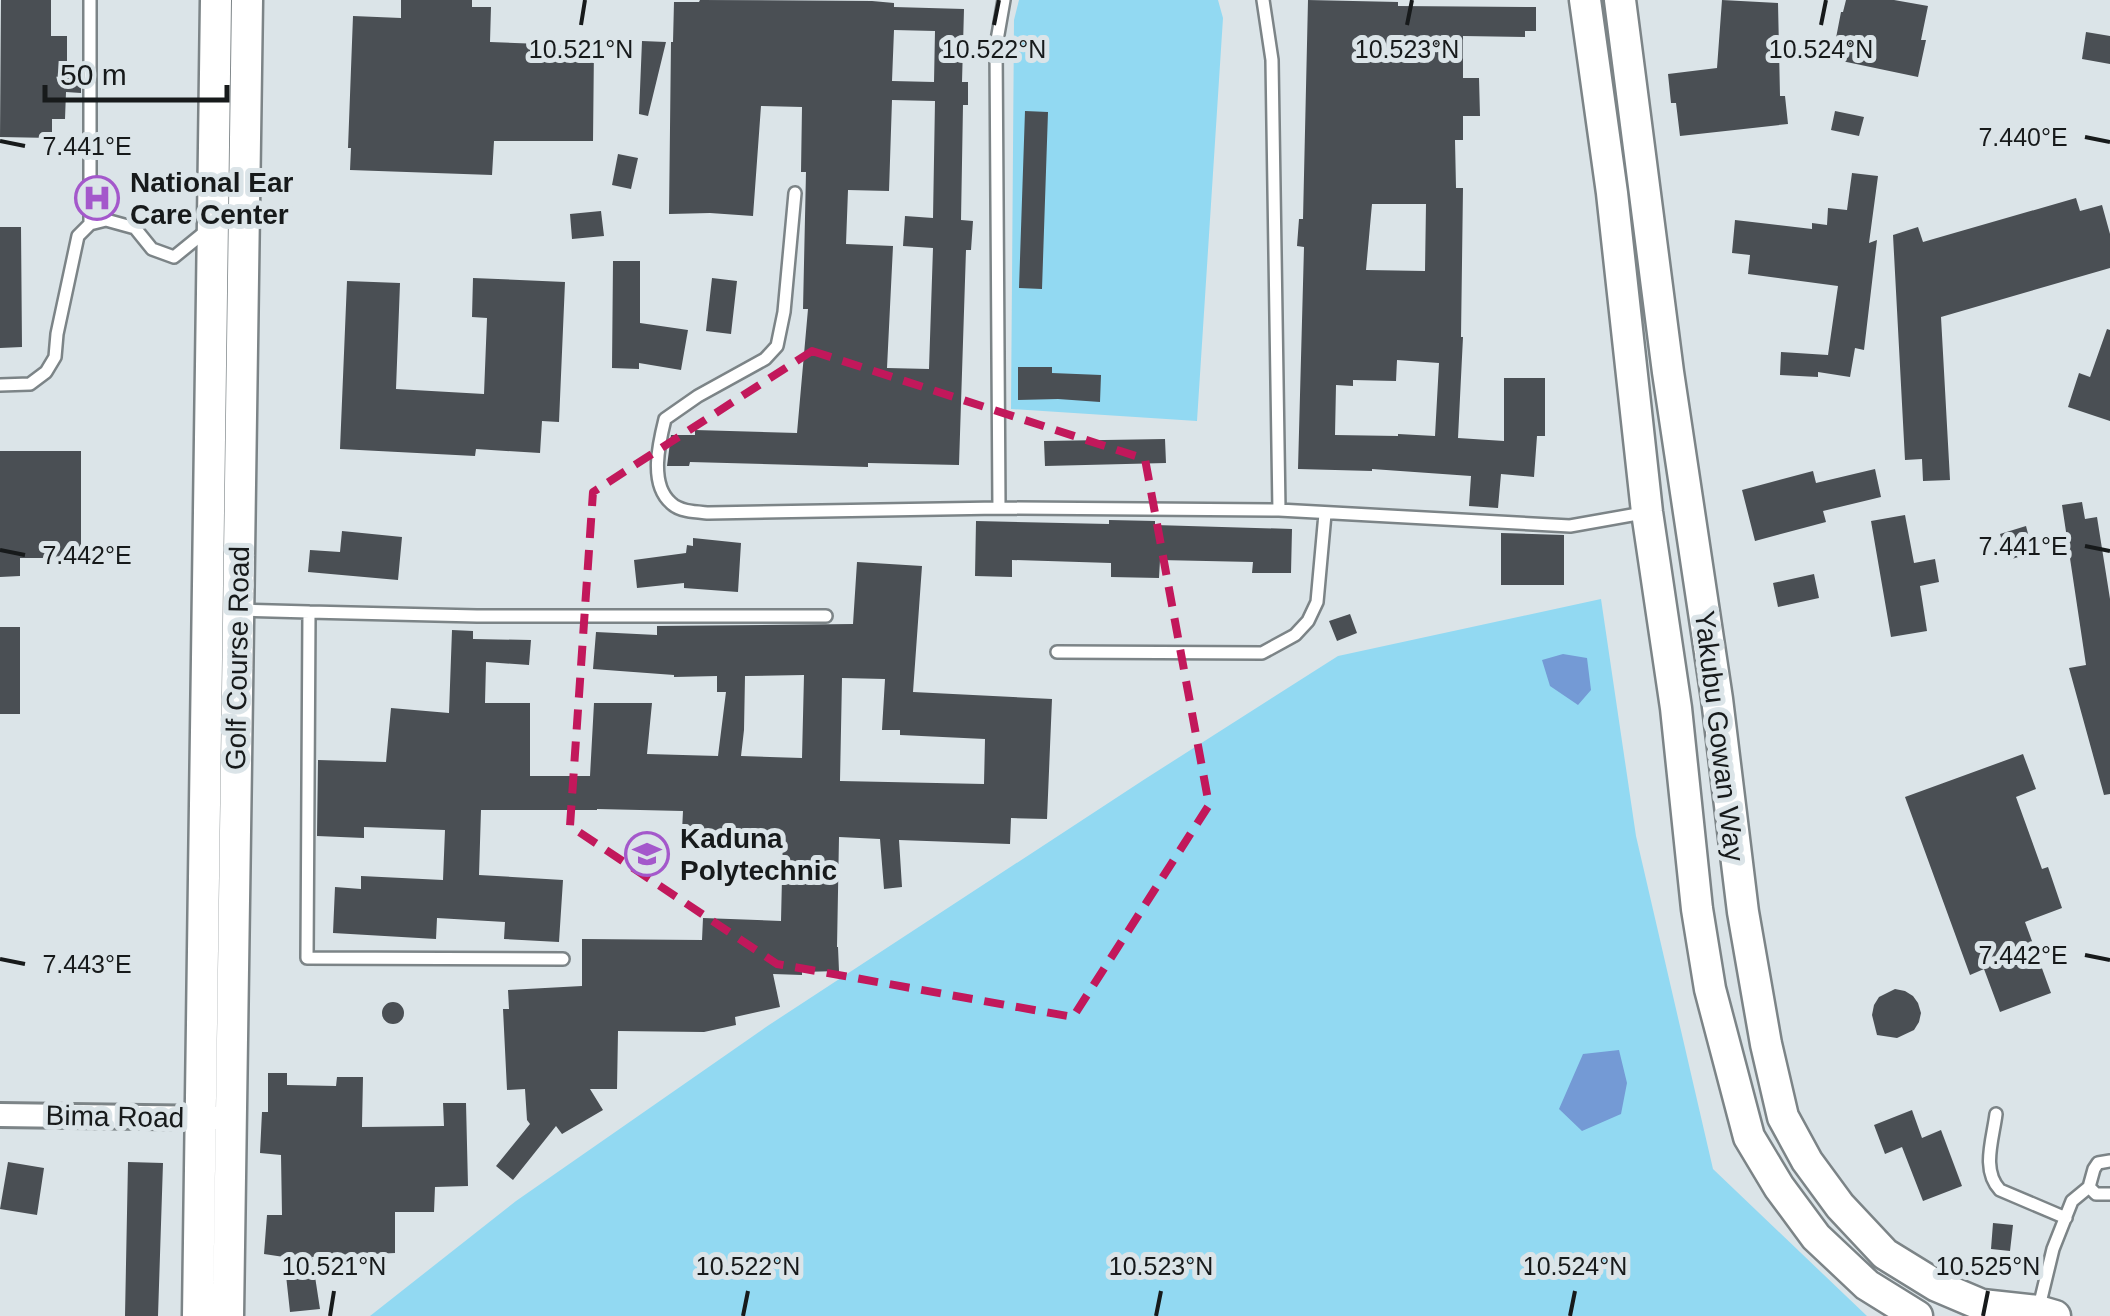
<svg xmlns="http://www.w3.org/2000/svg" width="2110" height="1316" viewBox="0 0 2110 1316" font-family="Arial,sans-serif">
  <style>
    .green { fill: #92d9f2 }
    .water { fill: #749ad5 }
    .building { fill: #4a4f54; fill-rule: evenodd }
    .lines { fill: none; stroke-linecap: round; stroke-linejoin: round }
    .service-casing { stroke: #7c8487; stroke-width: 16 }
    .minor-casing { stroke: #7c8487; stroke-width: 28 }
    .tertiary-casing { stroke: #7c8487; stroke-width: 35 }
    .service { stroke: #fff; stroke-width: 11 }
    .minor { stroke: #fff; stroke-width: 22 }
    .tertiary { stroke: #fff; stroke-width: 30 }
    .marked { fill: none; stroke: #c2185b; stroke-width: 8; stroke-dasharray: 20 12; stroke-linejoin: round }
    .ticks { fill: none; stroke: #171a1b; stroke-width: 4 }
    .labels { text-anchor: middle; stroke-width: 10; stroke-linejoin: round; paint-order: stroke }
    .poi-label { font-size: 28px; font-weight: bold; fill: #171a1b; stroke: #dbe4e8; text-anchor: start }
    .street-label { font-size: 28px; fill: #171a1b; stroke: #dbe4e8 }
    .ticks-label { font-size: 25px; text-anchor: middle; fill: #171a1b; stroke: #dbe4e8; stroke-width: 10; stroke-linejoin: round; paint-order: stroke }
  </style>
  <rect width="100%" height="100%" fill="#dbe4e8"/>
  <path class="green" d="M1019 0H1218L1223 18 1197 421 1011 409 1014 20Z
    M1601 599 1636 836 1713 1169 1867 1316H370L516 1201 769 1025 1145 779 1338 656Z"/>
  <path class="water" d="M1563 654 1587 658 1591 690 1578 705 1550 686 1542 660Z
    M1619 1050 1627 1083 1621 1114 1582 1131 1559 1109 1583 1054Z"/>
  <path class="building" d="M1 0H51V36H67V67H81V93L66 92 65 119H52V138L0 137Z
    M401 0H472V7H491L490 42 594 46 593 141H494L492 175 350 170 351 148H348L353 16 401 18Z
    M700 0 872 1 894 3V7L964 9 962 82H968V105H963L961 220 973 221 971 250H966L959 465 868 463V467L690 462 689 466H667L671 435H695V430L797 433 808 309H803L806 172H801L802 107 761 106 753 216 710 213 669 214 671 42H673L674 2H699ZM894 30 935 31 934 82 892 81ZM892 100 935 101 933 218 905 216 903 246 933 248 929 369 887 368 893 246 846 244 848 190 889 191Z
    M1308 0 1398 2V6L1536 7V31H1525V37L1463 36V78H1479L1480 116H1463V140H1455L1456 188H1463L1461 337H1463L1458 438 1504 441V378H1545V436H1537L1534 477 1501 474 1498 508 1469 506 1471 476 1372 469V471L1298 469 1304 247 1297 246 1299 219H1303ZM1372 204H1426L1425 271 1366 270ZM1397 360 1439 363 1435 436 1398 434V436L1335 435 1336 385 1353 386V380L1396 381Z
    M1722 0 1778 3 1780 96H1785L1788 124 1680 136 1676 103H1671L1668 74 1717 68Z
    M1846 0H1894L1928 6 1921 40H1926L1918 77 1837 60 1841 39 1836 38 1841 12H1843Z
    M2086 32 2110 36V64L2082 59Z
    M642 41 666 42 648 116 639 114Z
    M1025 111 1048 112 1042 289 1019 288Z
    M1835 111 1864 117 1859 136 1831 130Z
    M618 154 638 158 631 189 612 185Z
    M1852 173 1878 176 1869 243 1877 240 1864 350 1855 348 1850 377 1818 372V377L1780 375 1781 352 1828 355 1838 286 1748 274 1750 255 1732 253 1735 220 1812 229V223L1827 225 1828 208 1847 210Z
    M2076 198 2080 211 2102 205 2110 234V268L1941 317 1950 480 1923 481 1922 459 1905 460 1893 235 1918 227 1923 242Z
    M601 211 604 236 572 239 570 214Z
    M0 227H21L22 347 0 348Z
    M613 261H640V323L688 330 681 370 639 363V369L612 368Z
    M473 278 565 282 559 422 542 421 540 453 476 449 475 456 340 449 347 281 400 283 396 389 484 394 487 318 472 317Z
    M712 278 737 281 731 334 706 331Z
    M2107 329 2110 330V421L2068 407 2079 373 2090 377Z
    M1018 367H1052V373L1101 375 1100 402 1058 399 1018 400Z
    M1165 439 1166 463 1045 466 1044 441Z
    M0 451H81V558H20V576L0 577Z
    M1875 469 1881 497 1823 511 1826 522 1755 541 1742 490 1813 471 1816 483Z
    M2082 502 2085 519 2097 517 2110 599V794L2104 795 2069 668 2086 665 2062 505Z
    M1905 515 1914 563 1935 559 1939 582 1920 586 1927 631 1891 637 1871 521Z
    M1109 520 1155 521V525L1292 529 1291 573H1252L1253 562 1160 560 1159 578 1111 577V563L1012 560V577L975 576 976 521 1109 524Z
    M2026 526 2033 553 2008 560 2000 534Z
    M342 531 402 537 398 580 308 572 310 550 340 552Z
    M1501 533 1564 535V585H1501Z
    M693 538 741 543 738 592 684 588V583L637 588 634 560 686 553 687 545 693 546Z
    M857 562 922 566 913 692 1052 699 1047 819 1011 818 1010 844 899 840 902 887 884 889 880 839 839 837 837 947H838L839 971 802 972V975L773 974 780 1007 735 1017 736 1025 704 1032 618 1031 617 1089H590L603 1110 562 1134 556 1126 513 1180 496 1166 530 1124 527 1120 525 1089 507 1090 503 1009H509L508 990 582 986V939L702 940 703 918 781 921 783 834 682 831 683 811 597 809V810H481L479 875 563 880 559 942 504 939 505 922 437 918 436 939 333 933 335 887 361 889V876L443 880 445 830 364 827V838L317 836 318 760 386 762 391 708 449 713 452 630 473 631V639L531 640 529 665 486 662 485 703H530V776H590L594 703H652L647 754 718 756 726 692H717V676L674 677V675L593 669 596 632 657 635V626L853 624ZM804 675 802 758 741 756 744 730 745 676ZM842 678 885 679 882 730H900V735L985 739 984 784 840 781Z
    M1814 574 1819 598 1778 607 1773 583Z
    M1350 614 1357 633 1337 641 1329 621Z
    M0 627H20V714H0Z
    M2023 754 2036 789 2016 797 2042 869 2048 867 2062 908 2025 922 2051 993 2000 1012 1984 969 1970 975 1905 797Z
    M1895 989 1905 991 1913 996 1918 1003 1921 1013 1919 1022 1914 1030 1897 1038 1877 1035 1872 1015 1874 1005 1879 997Z
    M382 1013a11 11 0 1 1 22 0a11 11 0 1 1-22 0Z
    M268 1073H287V1085L336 1086 337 1077H363L362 1127 444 1126 443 1103H466L468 1186 435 1187 434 1212H395V1253L312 1257 320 1309 290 1312 284 1257 264 1254 267 1215H282L281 1155 260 1153 262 1112H268Z
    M1912 1110 1922 1138 1941 1130 1962 1186 1923 1201 1902 1147 1885 1154 1874 1125Z
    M8 1162 44 1168 37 1215 0 1209Z
    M128 1162 163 1163 158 1316H125Z
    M1993 1223 2013 1225 2010 1251 1991 1249Z"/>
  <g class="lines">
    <g class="service-casing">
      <path id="service" d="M1263 0 1272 60 1279 510
        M795 193 784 312 777 346 765 359 698 396 665 419C659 443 649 484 671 503 680 512 697 512 709 513L999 508 1279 510 1570 526 1643 513
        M90 224V0
        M0 385 30 384 46 372 55 357 57 334 78 236 90 224 106 220 135 228 152 249 174 257 206 231
        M999 508 996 46 1004 0
        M239 610 309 612
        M1057 652 1262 653 1295 635 1308 621 1317 602 1325 514
        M563 959 307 958 309 612 477 616H826
        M1996 1114C1993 1139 1981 1170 2000 1190L2066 1218
        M2089 1187 2094 1169 2098 1163 2110 1161
        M2038 1311 2053 1249 2072 1201 2089 1187 2096 1194H2110"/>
    </g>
    <g class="minor-casing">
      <path id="minor" d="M0 1115 216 1118"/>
    </g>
    <g class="tertiary-casing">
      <path id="tertiary" d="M1585 0 1612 193 1647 512 1676 708 1697 909 1710 989 1749 1137 1779 1187 1816 1237 1867 1285 1917 1316
        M1620 0 1668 372 1717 699 1743 912 1766 1044 1783 1117 1807 1161 1840 1206 1885 1254 1937 1286 1982 1305 2038 1311 2055 1316
        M198 1316 216 0
        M228 1316 247 0"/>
    </g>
    <use href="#service" class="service"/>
    <use href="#minor" class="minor"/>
    <use href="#tertiary" class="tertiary"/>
  </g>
  <path class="marked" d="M812 351 1145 459 1209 805 1073 1017 777 964 570 826 593 492Z"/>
  <path class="ticks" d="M581 25 585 0M994 25 999 0M1407 25 1412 0M1821 25 1826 0M2085 137 2110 142M0 141 25 146M2085 546 2110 551M0 550 25 555M2085 955 2110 960M0 959 25 964M330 1316 334 1291M743 1316 748 1291M1156 1316 1161 1291M1570 1316 1575 1291M1983 1316 1988 1291"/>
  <defs>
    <g id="hospital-ring" transform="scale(2.25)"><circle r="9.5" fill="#dbe4e8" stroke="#a458cb" stroke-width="1.5"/><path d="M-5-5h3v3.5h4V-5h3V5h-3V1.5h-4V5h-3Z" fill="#a458cb"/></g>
    <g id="university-ring" transform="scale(2.25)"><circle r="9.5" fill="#dbe4e8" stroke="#a458cb" stroke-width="1.5"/><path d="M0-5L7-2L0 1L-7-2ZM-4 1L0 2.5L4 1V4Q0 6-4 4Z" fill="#a458cb"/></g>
  </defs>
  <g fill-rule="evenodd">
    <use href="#hospital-ring" x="97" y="198"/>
    <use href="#university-ring" x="647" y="854"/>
  </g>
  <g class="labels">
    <g class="poi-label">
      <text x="130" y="192">National Ear<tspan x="130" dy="32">Care Center</tspan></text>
      <text x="680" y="848">Kaduna<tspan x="680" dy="32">Polytechnic</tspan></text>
    </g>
    <g class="street-label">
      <text transform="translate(237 658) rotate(-89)" y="10">Golf Course Road</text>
      <text transform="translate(1720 736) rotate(83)" y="10">Yakubu Gowan Way</text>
      <text transform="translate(115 1116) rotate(1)" y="10">Bima Road</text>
    </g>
  </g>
  <g class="ticks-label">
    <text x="581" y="58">10.521°N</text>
    <text x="994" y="58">10.522°N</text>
    <text x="1407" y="58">10.523°N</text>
    <text x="1821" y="58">10.524°N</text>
    <text x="2023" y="146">7.440°E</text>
    <text x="87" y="155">7.441°E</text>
    <text x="2023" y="555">7.441°E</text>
    <text x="87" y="564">7.442°E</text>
    <text x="2023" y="964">7.442°E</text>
    <text x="87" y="973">7.443°E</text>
    <text x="334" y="1275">10.521°N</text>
    <text x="748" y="1275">10.522°N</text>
    <text x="1161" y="1275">10.523°N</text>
    <text x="1575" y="1275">10.524°N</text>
    <text x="1988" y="1275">10.525°N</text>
  </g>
  <path d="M45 85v15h182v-15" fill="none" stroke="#171a1b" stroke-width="5"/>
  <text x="60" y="85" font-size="30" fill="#171a1b" stroke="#dbe4e8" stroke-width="8" paint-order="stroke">50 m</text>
</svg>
